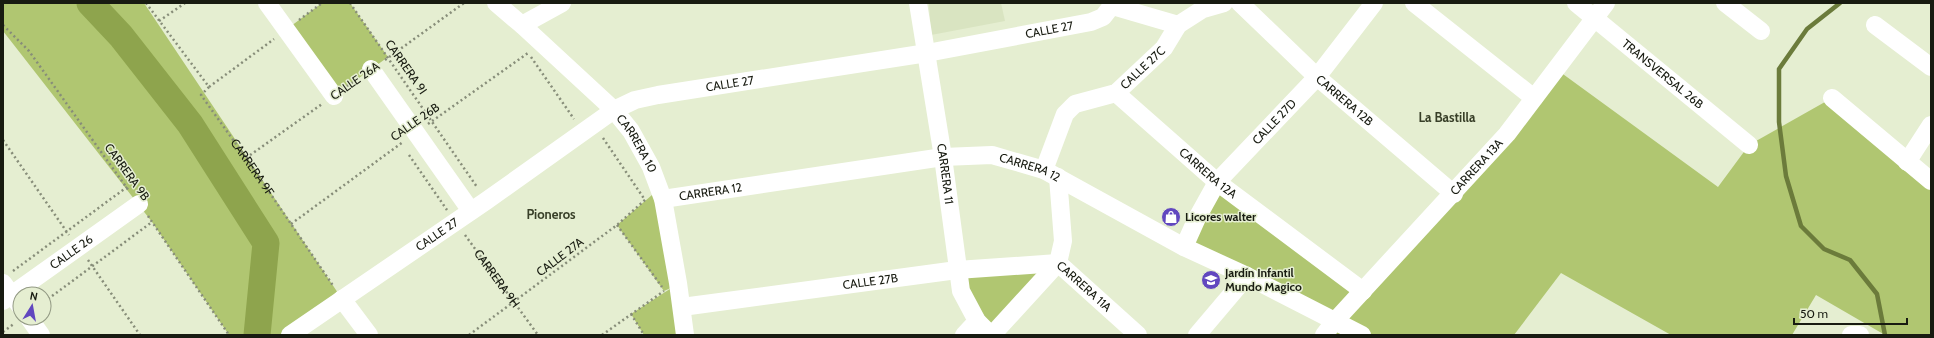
<svg xmlns="http://www.w3.org/2000/svg" width="1934" height="338" viewBox="0 0 1934 338" font-family="Cabin,sans-serif">
  <style>
    .built { fill: #d9e4c1 }
    .green { fill: #b0c671 }
    .lines { fill: none; stroke-linecap: round; stroke-linejoin: round }
    .stream { stroke: #6b7b3b; stroke-width: 4.5 }
    .river { stroke: #8ea44d; stroke-width: 27 }
    .path { stroke: #878d79; stroke-width: 2.5; stroke-dasharray: 2 3; stroke-linecap: butt }
    .minor { stroke: #fff; stroke-width: 18 }
    .labels { text-anchor: middle; stroke-width: 3; stroke-linejoin: round; paint-order: stroke }
    .street-label { font-size: 12px; fill: #181b11; stroke: #e5eed1 }
    .poi-label { font-size: 12px; font-weight: bold; fill: #181b11; stroke: #e5eed1; text-anchor: start }
    .neighbourhood-label { font-size: 13px; font-weight: bold; fill: #383f28; stroke: #e5eed1 }
  </style>
  <rect width="100%" height="100%" fill="#e5eed1"/>
  <path class="built" d="M929 3H1001L1005 21 931 35Z"/>
  <path class="green" d="M3 3H144L342 299 290 335H229L152 222 3 31Z
    M322 3H350L388 57 334 96 287 29Z
    M1556 69 1718 187 1749 145 1832 98 1931 177V335H1885L1816 295 1792 335H1671L1561 273 1514 335H1324L1334 322 1184 247 1217 182 1363 291Z
    M659 189 685 335H644L631 314 673 287 664 291 617 225Z
    M1058 263 992 335 960 273Z"/>
  <g class="lines">
    <path class="stream" d="M1840 3 1807 29 1779 69V122L1786 176 1801 226 1824 249 1850 260 1877 294 1885 335"/>
    <path class="river" d="M90 3 121 36 190 124 266 243 257 335"/>
    <g class="path">
      <path id="s1" d="M146 3 209 87 201 95 246 158 334 287"/>
      <path d="M350 3 477 187"/>
      <path d="M299 20 322 3"/>
      <path d="M159 21 185 3"/>
      <path d="M3 25 29 51 129 191"/>
      <path d="M531 57 574 119"/>
      <path d="M385 60 464 3"/>
      <path d="M347 86 358 79"/>
      <path d="M209 87 274 39"/>
      <path d="M428 124 528 53"/>
      <path d="M603 138 645 200"/>
      <path d="M3 140 69 235"/>
      <path d="M409 155 447 210"/>
      <path d="M246 158 322 104"/>
      <path d="M148 216 229 335"/>
      <path d="M291 224 403 142"/>
      <path d="M617 225 662 287"/>
      <path id="s2" d="M465 235 538 335"/>
      <path d="M88 260 140 335"/>
      <path d="M13 271 127 187"/>
      <path d="M44 302 152 222"/>
      <path d="M631 314 644 335"/>
      <path d="M3 332 15 323"/>
      <path d="M469 335 617 225 646 199"/>
      <path d="M602 335 664 291"/>
    </g>
    <g class="minor">
      <path d="M267 3 334 96"/>
      <path id="s3" d="M496 3 522 25 614 110 631 131 651 167 663 199 678 283 685 335"/>
      <path id="s4" d="M918 3 943 157 961 291 977 321 991 335"/>
      <path id="s5" d="M1240 3 1317 77 1454 194"/>
      <path d="M1414 3 1534 98"/>
      <path id="s6" d="M1576 3 1749 145"/>
      <path d="M1725 3 1761 31"/>
      <path d="M1113 6 1178 25"/>
      <path d="M522 25 562 3"/>
      <path d="M1875 25 1931 67"/>
      <path d="M371 69 471 211"/>
      <path id="s7" d="M1116 93 1217 182 1363 291"/>
      <path d="M1832 98 1931 181"/>
      <path d="M1907 162 1931 125"/>
      <path id="s8" d="M1044 170 1065 114 1075 104 1116 93 1164 48 1178 25 1203 9 1224 3"/>
      <path id="s9" d="M663 199 943 157 992 155 1044 170 1184 247 1247 276 1362 335"/>
      <path id="s10" d="M1184 247 1197 218 1217 182 1317 77 1374 3"/>
      <path id="s11" d="M1058 263 1138 335"/>
      <path d="M3 283 20 306"/>
      <path d="M342 299 369 335"/>
      <path id="s12" d="M3 301 139 204"/>
      <path id="s13" d="M682 307 957 270 1058 263"/>
      <path d="M29 318 41 335"/>
      <path id="s14" d="M290 335 486 201 614 110 635 100 658 95 927 53 1091 22 1103 17 1114 3"/>
      <path d="M964 335 977 321"/>
      <path d="M992 335 1058 263 1063 241 1058 177"/>
      <path d="M1197 335 1247 276"/>
      <path id="s15" d="M1324 335 1334 322 1507 134 1606 3"/>
      <path d="M1851 335H1860"/>
    </g>
  </g>
  <defs>
    <g id="shop-disc" transform="scale(1)"><circle r="9.5" fill="#6147bf" stroke="#e5eed1"/><path d="M-5-2.5h2.3a2.7 3.5 0 0 1 5.4 0H5L5.5 6h-11ZM-1.5-2.5h3a1.5 2.3 0 0 0-3 0Z" fill="#fff"/></g>
    <g id="school-disc" transform="scale(1)"><circle r="9.5" fill="#6147bf" stroke="#e5eed1"/><path d="M0-5L7-2L0 1L-7-2ZM-4 1L0 2.5L4 1V4Q0 6-4 4Z" fill="#fff"/></g>
  </defs>
  <g fill-rule="evenodd">
    <use href="#shop-disc" x="1171" y="217"/>
    <use href="#school-disc" x="1211" y="280"/>
  </g>
  <g class="labels">
    <g class="street-label">
      <text dy="4" stroke="none"><textPath href="#s14" startOffset="838">CALLE 27</textPath></text>
      <text transform="translate(406 67) rotate(55)" y="4">CARRERA 9I</text>
      <text dy="4" stroke="none"><textPath href="#s8" startOffset="153">CALLE 27C</textPath></text>
      <text dy="4" stroke="none"><textPath href="#s6" startOffset="112">TRANSVERSAL 26B</textPath></text>
      <text transform="translate(355 81) rotate(-35)" y="4">CALLE 26A</text>
      <text dy="4" stroke="none"><textPath href="#s14" startOffset="514">CALLE 27</textPath></text>
      <text dy="4" stroke="none"><textPath href="#s5" startOffset="143">CARRERA 12B</textPath></text>
      <text transform="translate(415 122) rotate(-35)" y="4">CALLE 26B</text>
      <text dy="4" stroke="none"><textPath href="#s10" startOffset="156">CALLE 27D</textPath></text>
      <text dy="4" stroke="none"><textPath href="#s3" startOffset="200">CARRERA 10</textPath></text>
      <text dy="4" stroke="none"><textPath href="#s1" startOffset="205">CARRERA 9F</textPath></text>
      <text dy="4" stroke="none"><textPath href="#s9" startOffset="372">CARRERA 12</textPath></text>
      <text dy="4" stroke="none"><textPath href="#s15" startOffset="227">CARRERA 13A</textPath></text>
      <text transform="translate(127 172) rotate(54)" y="4">CARRERA 9B</text>
      <text dy="4" stroke="none"><textPath href="#s7" startOffset="122">CARRERA 12A</textPath></text>
      <text dy="4" stroke="none"><textPath href="#s4" startOffset="173">CARRERA 11</textPath></text>
      <text dy="4" stroke="none"><textPath href="#s9" startOffset="48">CARRERA 12</textPath></text>
      <text dy="4" stroke="none"><textPath href="#s14" startOffset="178">CALLE 27</textPath></text>
      <text dy="4" stroke="none"><textPath href="#s12" startOffset="84">CALLE 26</textPath></text>
      <text transform="translate(560 257) rotate(-37)" y="4">CALLE 27A</text>
      <text dy="4" stroke="none"><textPath href="#s2" startOffset="54">CARRERA 9H</textPath></text>
      <text dy="4" stroke="none"><textPath href="#s13" startOffset="190">CALLE 27B</textPath></text>
      <text dy="4" stroke="none"><textPath href="#s11" startOffset="35">CARRERA 11A</textPath></text>
    </g>
    <g class="poi-label">
      <text x="1185" y="221">Licores walter</text>
      <text x="1225" y="277">Jardín Infantil<tspan x="1225" dy="14">Mundo Magico</tspan></text>
    </g>
    <g class="neighbourhood-label">
      <text x="1447" y="122">La Bastilla</text>
      <text x="551" y="219">Pioneros</text>
    </g>
  </g>
  <rect width="1934" height="338" fill="none" stroke="#181b11" stroke-width="8"/>
  <g transform="translate(32 306) rotate(11)"><circle r="19" fill="#e5eed1" stroke="#939a84"/>
  <path d="M0-3L7 15L0 10L-7 15Z" fill="#6147bf"/>
  <text y="-6" font-size="11" font-weight="bold" text-anchor="middle" fill="#181b11">N</text>
  </g>
  <path d="M1794 318v6h113v-6" fill="none" stroke="#181b11" stroke-width="2"/>
  <text x="1800" y="318" font-size="12" fill="#181b11" stroke="#e5eed1" stroke-width="3" paint-order="stroke">50 m</text>
</svg>
